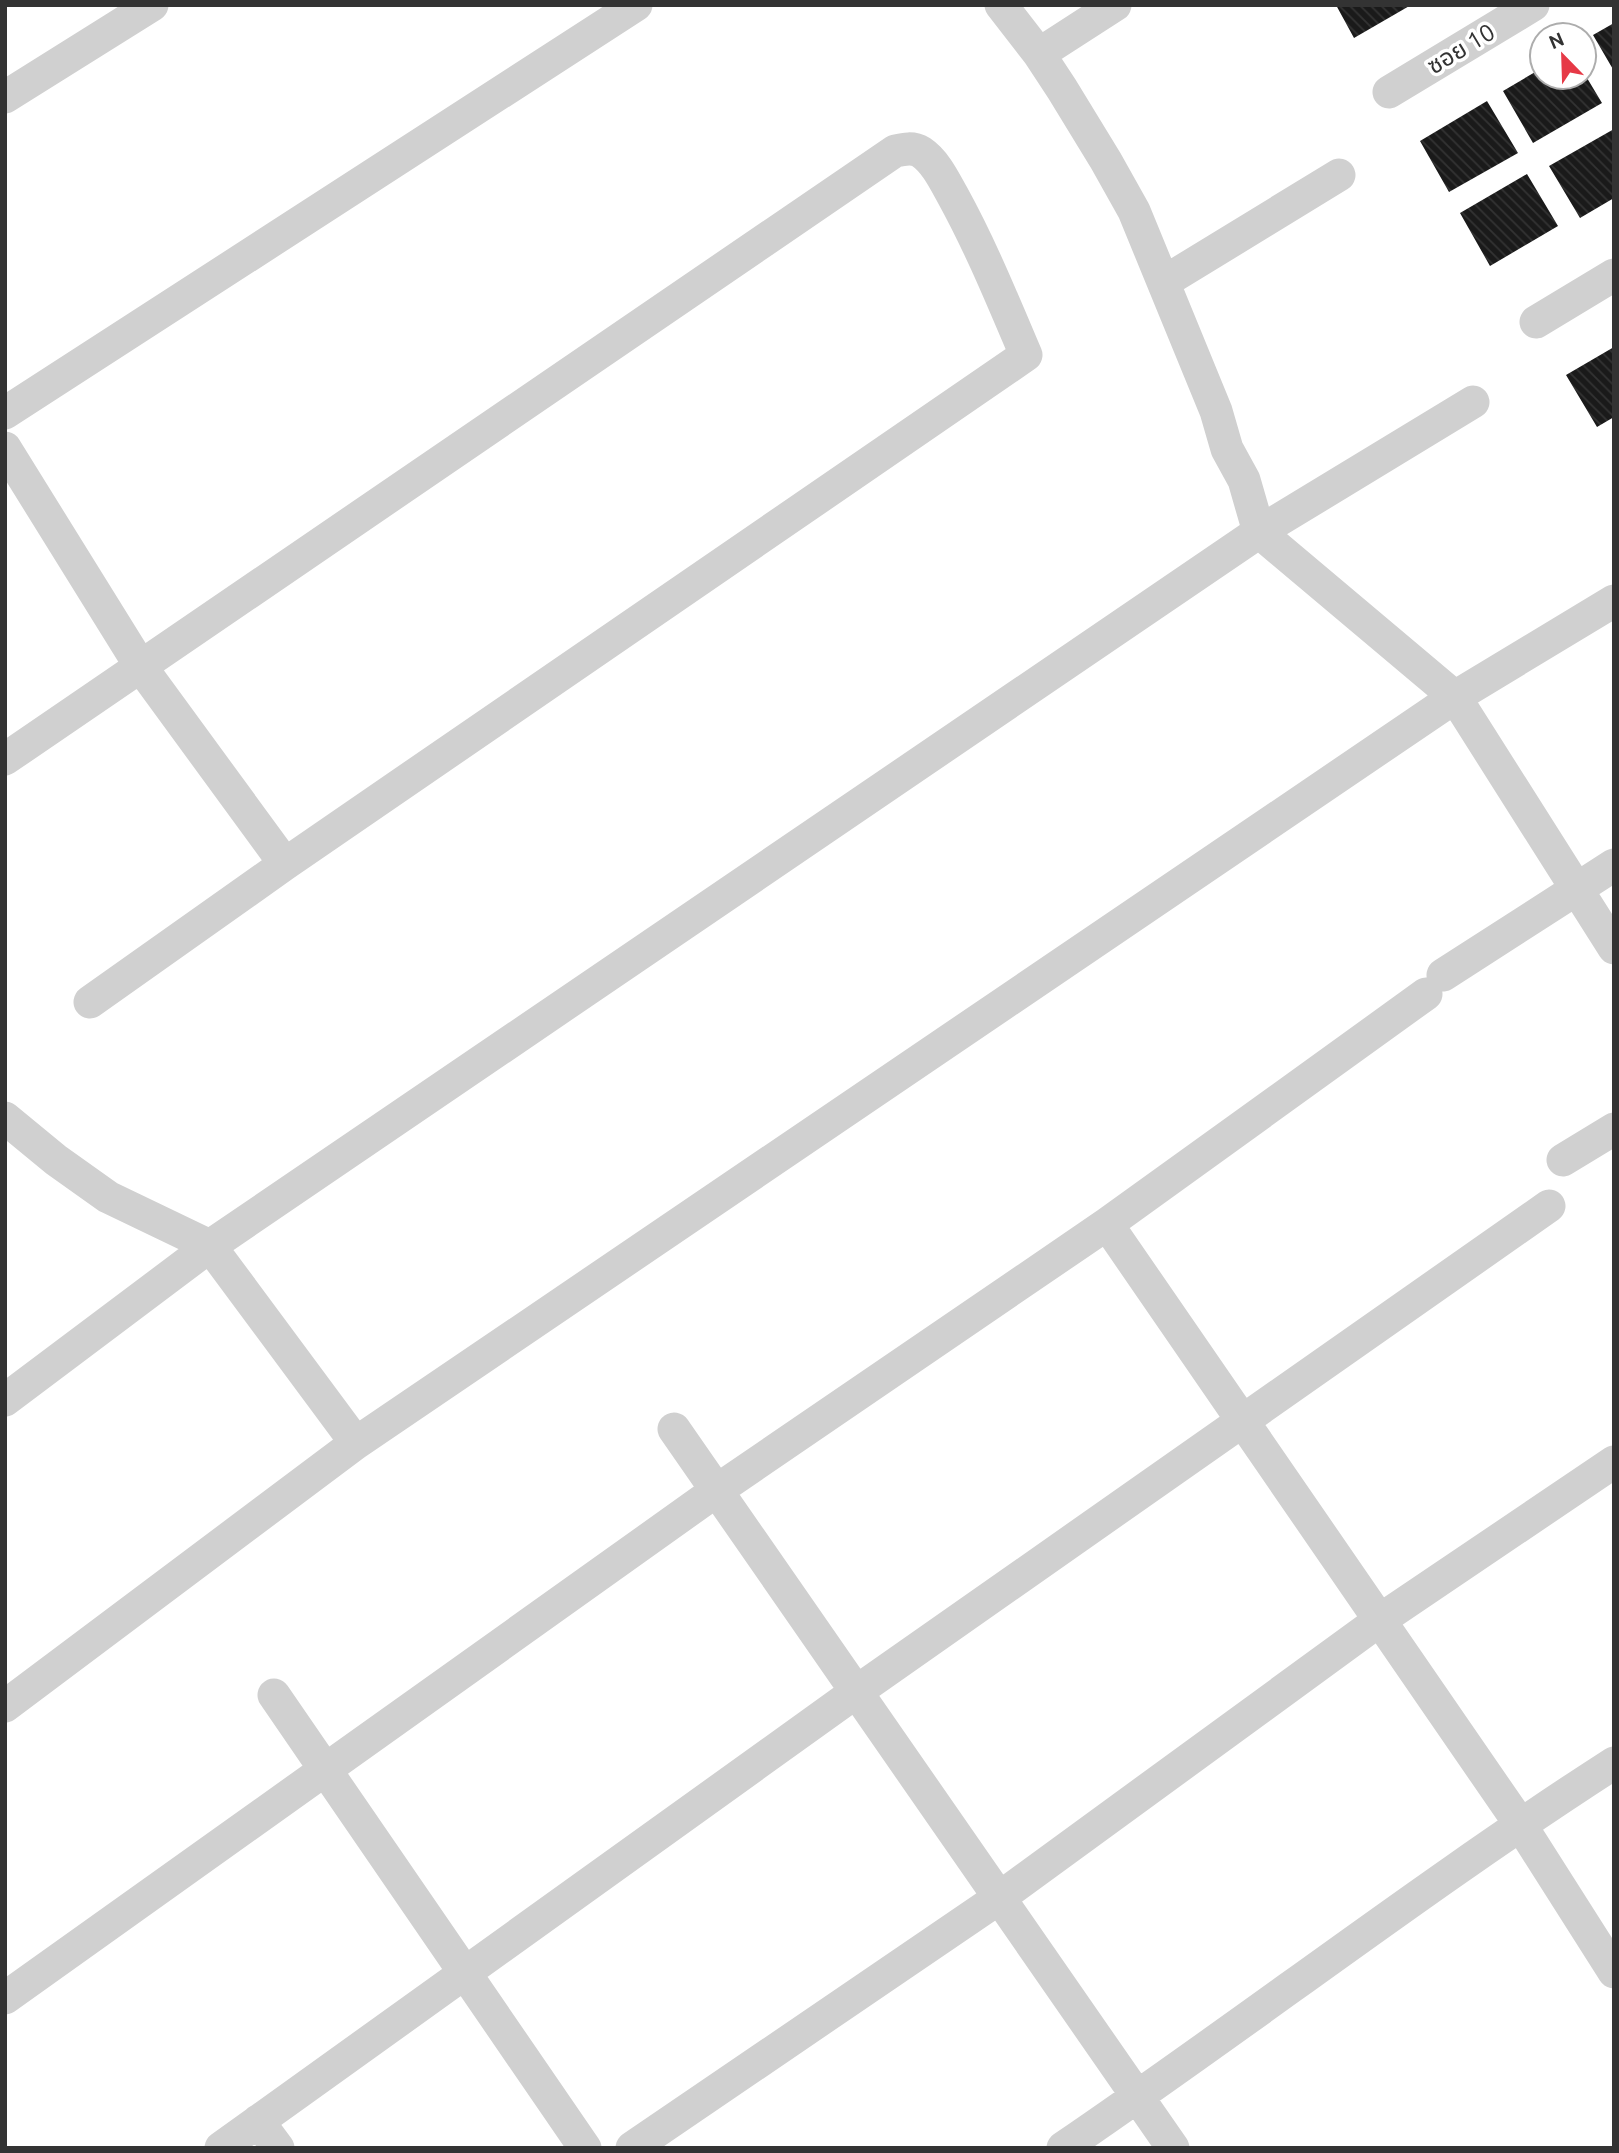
<svg xmlns="http://www.w3.org/2000/svg" width="1619" height="2153" viewBox="0 0 1619 2153" font-family="Ubuntu,'Noto Sans Thai',sans-serif">
  <style>
    .building { fill: url(#building-back-hatch) }
    .lines { fill: none; stroke-linecap: round; stroke-linejoin: round }
    .street { stroke: #d0d0d0; stroke-width: 33 }
    .labels { text-anchor: middle; stroke-width: 7; stroke-linejoin: round; paint-order: stroke }
    .street-label { font-size: 24px; fill: #333; stroke: #fff }
  </style>
  <defs>
    <pattern id="building-back-hatch" width="6" height="6" patternUnits="userSpaceOnUse" patternTransform="scale(1.75)"><rect width="6" height="6" fill="#1a1a1a"/><path d="M-1 5l2 2M0 0l6 6M5-1l2 2" fill="none" stroke="#333"/></pattern>
  </defs>
  <rect width="100%" height="100%" fill="#fff"/>
  <path class="building" d="M1336 5H1411L1354 38Z
    M1614 23V71L1593 35Z
    M1542 68V77H1584V73L1602 103 1533 143 1503 91Z
    M1487 101 1518 153 1449 192 1420 141Z
    M1614 129V198L1580 218 1549 166Z
    M1527 174 1558 226 1490 266 1460 213Z
    M1614 347V417L1597 427 1566 375Z"/>
  <g class="lines">
    <path class="street" d="M1039 54 1115 5
      M1389 92 1533 5
      M5 97 152 5
      M1164 282 1339 175
      M1536 322 1614 275
      M1473 402 1259 532 1455 697 1614 948
      M5 413 636 5
      M5 448 141 667 285 864
      M5 759 895 151C904 149 913 147 921 152 936 162 945 182 953 196 981 247 1003 301 1026 355L285 864 90 1002
      M1443 975 1614 865
      M5 1118 56 1160 108 1197 210 1246 1259 532 1244 480 1227 449 1216 411 1134 211 1106 161 1062 89 1039 54 1001 5
      M1563 1160 1614 1129
      M1107 1224 1520 1824 1614 1972
      M5 1400 210 1246 356 1443
      M674 1429 1173 2148
      M274 1695 585 2148
      M5 1706 356 1443 1455 697 1614 601
      M5 1998 716 1491 1107 1224 1426 994
      M258 2121 278 2148
      M221 2148 856 1692 1549 1206
      M632 2148 999 1898 1380 1620 1614 1462
      M1063 2148C1248 2022 1426 1884 1614 1763"/>
  </g>
  <g class="labels">
    <g class="street-label">
      <text transform="translate(1461 49) rotate(-31)" y="8">ซอย 10</text>
    </g>
  </g>
  <rect width="1619" height="2153" fill="none" stroke="#333333" stroke-width="14"/>
  <g transform="translate(1563 56) rotate(337)"><circle r="33" fill="#ffffff" stroke="#adadad" stroke-width="2"/>
  <path d="M0-5L12 26L0 18L-12 26Z" fill="#e63946"/>
  <text y="-10" font-size="19" font-weight="bold" text-anchor="middle" fill="#333333">N</text>
  </g>
</svg>
